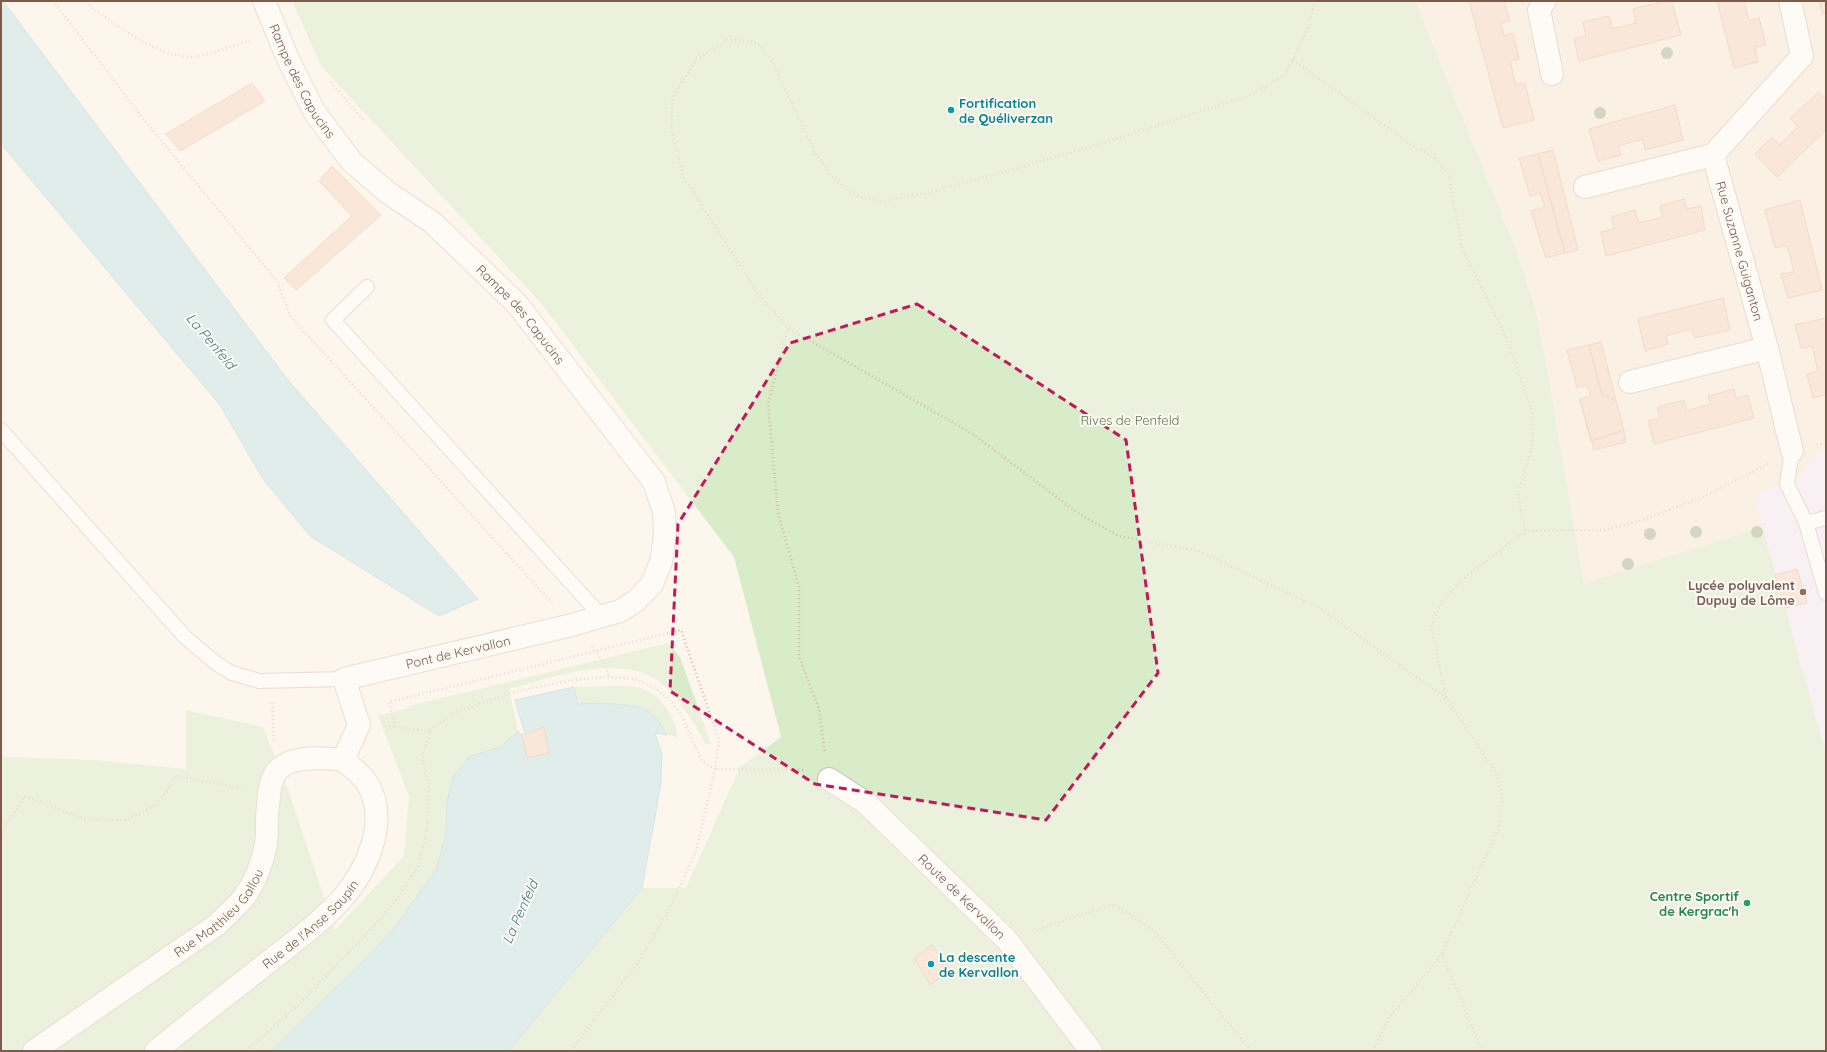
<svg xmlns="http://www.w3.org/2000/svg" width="1827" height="1052" viewBox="0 0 1827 1052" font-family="Quicksand,sans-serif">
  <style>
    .residential { fill: #f5e8da }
    .education { fill: #f3e8fa }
    .green { fill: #d8ecc9 }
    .water { fill: #bfe3e8; stroke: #a5d3da }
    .building { fill: #f3d5c3; stroke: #e6bba3 }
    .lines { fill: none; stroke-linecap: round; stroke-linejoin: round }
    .lane-casing { stroke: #d1beb0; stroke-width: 16 }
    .street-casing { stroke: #d1beb0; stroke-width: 24 }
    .secondary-casing { stroke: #d6c0b0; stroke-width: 24 }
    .path { stroke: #d9b8a5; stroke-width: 2.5; stroke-dasharray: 1 3; stroke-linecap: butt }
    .lane { stroke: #fff; stroke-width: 14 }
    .street { stroke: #fff; stroke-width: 22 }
    .secondary { stroke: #fff; stroke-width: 22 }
    .tree { fill: #a0b28e }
    .marked { fill: none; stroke: #c2185b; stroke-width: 3; stroke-dasharray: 8 5; stroke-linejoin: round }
    .culture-dot { fill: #0f9aa8; stroke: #fffaf3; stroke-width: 1.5 }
    .education-dot { fill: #8d6e63; stroke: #fffaf3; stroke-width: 1.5 }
    .leisure-dot { fill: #2e9e5b; stroke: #fffaf3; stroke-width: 1.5 }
    .labels { text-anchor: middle; stroke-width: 4; stroke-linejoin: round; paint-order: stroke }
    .street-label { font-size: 13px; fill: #7a5c4d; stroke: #fffaf3 }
    .culture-label { font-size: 13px; font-weight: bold; fill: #0d838f; stroke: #fffaf3; text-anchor: start }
    .park-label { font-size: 13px; fill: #537a41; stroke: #fffaf3 }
    .education-label { font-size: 13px; font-weight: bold; fill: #785e54; stroke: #fffaf3; text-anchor: end }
    .leisure-label { font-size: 13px; font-weight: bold; fill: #27864d; stroke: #fffaf3; text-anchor: end }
    .water-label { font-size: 14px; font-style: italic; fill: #437c86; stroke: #fffaf3 }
  </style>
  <rect width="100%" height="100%" fill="#fdf6ec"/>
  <path class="residential" d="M1415 1H1826V1051L1584 584 1547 369 1535 307 1517 252Z"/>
  <path class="education" d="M1826 451V754L1754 495 1799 478 1814 454Z"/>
  <path class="green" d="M292 1H1415L1517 252 1535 307 1547 369 1584 584 1762 527 1826 754V1051H509L642 888H686L740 767 781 737 734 557 541 303 321 66Z
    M668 643 680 657 711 744H705C700 732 694 723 686 712 679 702 671 690 660 682 620 652 552 678 509 689L518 731 502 746 469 757 447 802 446 835 436 870 415 900 395 927 334 992 271 1051H1V755L5 757 94 760 186 769V710L263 727 289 792 335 930 404 856 409 796 378 716 409 708V706Z
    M574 687C587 687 632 684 641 688 663 696 674 716 678 737L667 735 661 723 630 704H578Z"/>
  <path class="water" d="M1 1H3L288 380 478 599 439 616 310 536 263 479 220 405 1 144Z
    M574 687 578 704C590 703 601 703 612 704 642 705 652 707 667 735L655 733 662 754 661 784 642 888 509 1051H271L365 959 395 927 436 870 446 835 447 802 453 777 469 757 502 746 518 731 522 735 525 734 515 700Z"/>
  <path class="building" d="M1469 1H1504L1510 21 1501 23 1504 36 1513 33 1519 59 1510 61 1516 85 1525 83 1534 120 1503 128Z
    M1665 1H1672L1681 35 1579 61 1574 39 1586 36 1583 22 1609 16 1612 29 1636 23 1633 9Z
    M1717 1H1744L1749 21 1759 18 1766 45 1755 47 1758 62 1734 68Z
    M1819 1H1826V13L1822 14Z
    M252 83 265 101 180 151 166 134Z
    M1819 92 1826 99V130L1777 177 1755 154 1772 137 1779 145 1798 127 1790 118Z
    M1675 105 1683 140 1645 150 1643 139 1618 146 1621 155 1598 161 1589 129Z
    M1553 150 1578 250 1565 253 1538 154Z
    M1538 154 1565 253 1546 258 1531 211 1545 207 1540 193 1530 196 1519 158Z
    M332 166 381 215 296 290 284 278 352 216 319 181Z
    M1684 199 1687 209 1701 206 1705 230 1606 256 1601 232 1614 229 1611 217 1635 210 1639 223 1663 217 1660 206Z
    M1800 200 1822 290 1788 298 1781 274 1794 272 1787 245 1775 248 1765 210Z
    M1723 298 1730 330 1695 338 1691 329 1666 336 1668 344 1645 351 1638 319Z
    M1826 318V401L1825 395 1813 398 1807 374 1818 371 1812 346 1801 348 1795 325Z
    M1601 342 1616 401 1602 394 1589 345Z
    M1589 345 1602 394 1616 401 1624 430 1591 441 1580 399 1591 396 1587 385 1577 388 1567 350Z
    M1734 389 1736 398 1748 395 1754 418 1654 444 1648 421 1660 418 1657 407 1684 400 1686 411 1710 404 1708 396Z
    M1580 399 1591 441 1624 430 1626 442 1594 450Z
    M1797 569 1807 603 1785 608 1775 575Z
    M544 727 549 753 527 758 522 735Z
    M932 945 950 970 930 985 914 958Z"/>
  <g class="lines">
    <g class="lane-casing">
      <path id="lane" d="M367 287 333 320 602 617
        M1 430 185 637 217 664 232 673 259 681 344 679
        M1792 451 1787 484 1806 523 1826 518
        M1806 523 1826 593"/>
    </g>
    <g class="street-casing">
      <g id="street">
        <path d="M1545 1 1539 10 1552 74"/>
        <path id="s1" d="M1790 1 1802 56 1713 155 1767 348 1792 451"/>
        <path d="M1585 187 1713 155"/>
        <path d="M1630 382 1767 348"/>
        <path id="s2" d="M829 779 866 803 1007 940 1091 1051"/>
      </g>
    </g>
    <g class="secondary-casing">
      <g id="secondary">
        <path id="s3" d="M264 1 288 59 315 113 352 162 387 192 433 223 517 304 654 482 664 512 665 535 661 562 652 584 636 601 620 611 572 625 344 679 359 725 343 760"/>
        <path id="s4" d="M34 1051 218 924C226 915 237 907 244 897 255 883 263 861 266 844 268 832 266 819 268 807 269 797 269 783 275 774 287 754 323 758 343 760"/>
        <path id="s5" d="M156 1051C188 1025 220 1000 253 974 283 950 315 928 341 900 367 870 390 821 367 783 361 774 352 767 343 760"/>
      </g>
    </g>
    <path class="path" d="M53 1 145 121 277 281 290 316 552 603
      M88 1 91 7C118 26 164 62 198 56 216 53 234 45 252 40
      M1315 1 1309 25 1293 60 1283 76 1254 94 1101 144 932 192 881 201 863 198 850 192 832 176 816 154 772 62 761 46 750 41 728 40 697 59 673 95 671 127 683 176 759 295 788 328 973 434 1079 514 1119 536 1198 551 1318 607 1446 698 1495 771 1503 799 1499 826 1442 954 1389 1018 1373 1051
      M1293 60 1413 146 1435 158 1448 173 1462 247 1509 344 1533 415 1532 446 1518 494 1525 531
      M331 82 364 121
      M788 328 768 404 778 513 799 587V656L819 709 825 754
      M1817 445 1826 443
      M592 647 605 664 609 677
      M1446 697 1431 626 1444 598 1467 576 1525 531 1604 530 1639 521 1701 498 1768 464
      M272 703 274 742
      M385 726 430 731
      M395 727 389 702 681 630 719 740 715 769 696 852 667 914 638 962 571 1051
      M1 833 25 796 85 819 126 820 156 805 177 776 245 789
      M1032 931 1114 904 1154 931 1251 1051
      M1442 954 1482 1051
      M247 1051 300 1003 372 928 393 904 419 865 427 830 429 786 422 758 430 731 453 713 518 691 572 680 609 677 635 679 656 689 671 701 682 716 702 761 715 769H779L805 770"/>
    <use href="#lane" class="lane"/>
    <use href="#street" class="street"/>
    <use href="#secondary" class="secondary"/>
  </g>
  <g class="tree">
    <circle cx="1667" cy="53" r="6"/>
    <circle cx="1600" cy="113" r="6"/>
    <circle cx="1696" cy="532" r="6"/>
    <circle cx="1757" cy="532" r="6"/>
    <circle cx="1650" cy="534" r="6"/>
    <circle cx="1628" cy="564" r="6"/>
  </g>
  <path d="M0 0H1827V1052H0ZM917 304 1126 440 1158 673 1046 820 815 784 670 691 678 524 790 343Z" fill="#fdf6ec" fill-opacity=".55" fill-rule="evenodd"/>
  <path class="marked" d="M917 304 1126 440 1158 673 1046 820 815 784 670 691 678 524 790 343Z"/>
  <g class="culture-dot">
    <circle cx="951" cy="110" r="4"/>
    <circle cx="931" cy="964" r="4"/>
  </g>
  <circle class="education-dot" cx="1803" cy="592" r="4"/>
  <circle class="leisure-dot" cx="1747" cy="903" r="4"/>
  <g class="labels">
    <g class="street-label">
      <text dy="5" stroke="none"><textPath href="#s3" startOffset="89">Rampe des Capucins</textPath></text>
      <text dy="5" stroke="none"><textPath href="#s1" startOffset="289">Rue Suzanne Guiganton</textPath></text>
      <text dy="5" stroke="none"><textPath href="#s3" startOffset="413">Rampe des Capucins</textPath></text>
      <text transform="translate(458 652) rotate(-13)" y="5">Pont de Kervallon</text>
      <text dy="5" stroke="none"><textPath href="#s2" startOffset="178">Route de Kervallon</textPath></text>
      <text dy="5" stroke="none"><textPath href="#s4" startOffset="232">Rue Matthieu Gallou</textPath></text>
      <text dy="5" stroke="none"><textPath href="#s5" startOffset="200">Rue de l'Anse Saupin</textPath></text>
    </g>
    <g class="culture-label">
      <text x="959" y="108">Fortification<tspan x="959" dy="15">de Quéliverzan</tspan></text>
      <text x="939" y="962">La descente<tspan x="939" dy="15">de Kervallon</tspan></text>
    </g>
    <g class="park-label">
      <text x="1130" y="425">Rives de Penfeld</text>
    </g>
    <g class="education-label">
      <text x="1795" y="590">Lycée polyvalent<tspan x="1795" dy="15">Dupuy de Lôme</tspan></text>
    </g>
    <g class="leisure-label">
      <text x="1739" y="901">Centre Sportif<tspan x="1739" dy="15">de Kergrac'h</tspan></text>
    </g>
    <g class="water-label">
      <text transform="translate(211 341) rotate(50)" y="5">La Penfeld</text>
      <text transform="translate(520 912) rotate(-66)" y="5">La Penfeld</text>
    </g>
  </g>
  <rect width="1827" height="1052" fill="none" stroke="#7a5c4d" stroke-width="4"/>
</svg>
